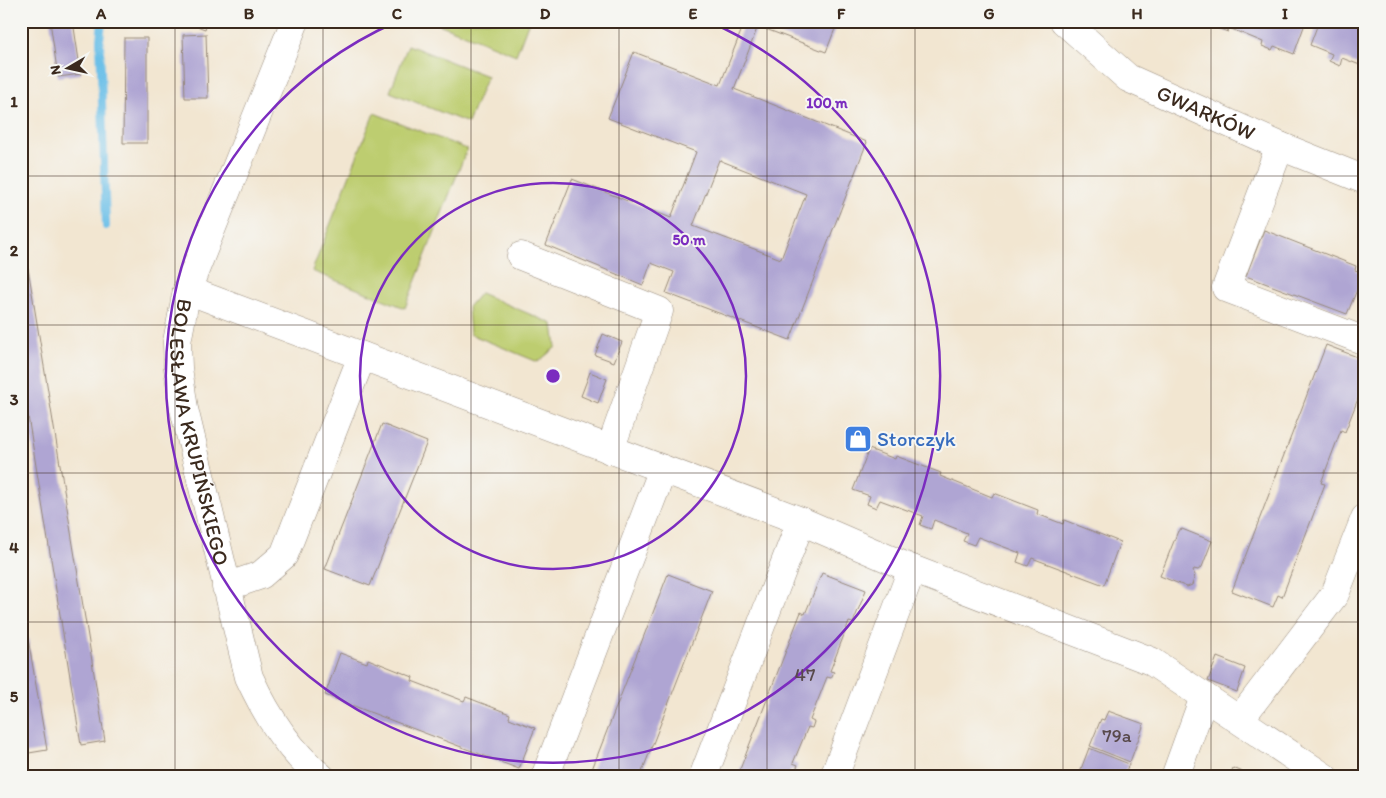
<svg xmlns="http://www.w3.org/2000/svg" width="1386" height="798" viewBox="0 0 1386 798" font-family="Itim,sans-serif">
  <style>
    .green { fill: #bdcd6f; stroke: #7c7c46 }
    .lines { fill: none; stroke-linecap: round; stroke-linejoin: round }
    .stream { stroke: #6cc0e8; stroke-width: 8 }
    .building { fill: #afa5d3; fill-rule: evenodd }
    .minor-casing { stroke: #968878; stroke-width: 29 }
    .minor { stroke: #fff; stroke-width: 28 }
    .grid { fill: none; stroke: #3b2a1e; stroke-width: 1; stroke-opacity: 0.55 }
    .ring { fill: none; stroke: #7b2cbf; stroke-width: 2.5 }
    .labels { text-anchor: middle; stroke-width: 4; stroke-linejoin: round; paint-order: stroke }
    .number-label { font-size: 19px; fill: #58494b }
    .street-label { font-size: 21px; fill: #3b2a1e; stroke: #f6f6f2 }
    .shop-label { font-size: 21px; fill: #366cbe; stroke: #f6f6f2; text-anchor: start }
    .centre { fill: #7b2cbf; stroke: #f6f6f2; stroke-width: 2.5 }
    .ring-label { font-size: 15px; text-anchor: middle; font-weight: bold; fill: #7b2cbf; stroke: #f6f6f2; stroke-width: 4; stroke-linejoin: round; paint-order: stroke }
    .neatline { fill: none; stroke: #3b2a1e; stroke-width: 2 }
    .grid-label { font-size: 16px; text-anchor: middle; font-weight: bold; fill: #3b2a1e }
  </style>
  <rect width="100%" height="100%" fill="#f6f6f2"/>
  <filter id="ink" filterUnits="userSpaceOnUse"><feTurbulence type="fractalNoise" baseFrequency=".02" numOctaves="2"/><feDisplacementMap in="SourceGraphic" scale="10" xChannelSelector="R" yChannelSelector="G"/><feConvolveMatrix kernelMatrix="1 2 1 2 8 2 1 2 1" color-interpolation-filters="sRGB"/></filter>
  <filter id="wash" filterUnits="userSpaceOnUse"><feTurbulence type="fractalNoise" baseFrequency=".0096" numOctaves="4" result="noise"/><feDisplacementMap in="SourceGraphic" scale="20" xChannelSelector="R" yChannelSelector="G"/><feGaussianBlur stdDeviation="1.12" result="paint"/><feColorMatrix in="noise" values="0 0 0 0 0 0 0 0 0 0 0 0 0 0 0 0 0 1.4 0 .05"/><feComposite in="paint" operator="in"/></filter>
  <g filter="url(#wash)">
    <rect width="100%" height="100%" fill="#f2e6d1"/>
    <path class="green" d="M431 21H529L516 55Z
      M408 45 487 76 468 123 390 92Z
      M374 113 467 149 405 308 312 271Z
      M480 293 553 324 556 347 538 362 470 334 468 307Z"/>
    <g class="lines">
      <path class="stream" d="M102 21 100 40 106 226"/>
    </g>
    <g id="blocks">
      <path class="building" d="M50 21H73L81 74 58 77Z
        M183 21H208L205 29Z
        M745 21H838L826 52 758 26 734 89 867 142 790 340 666 293 674 272 651 263 643 285 546 245 572 179 671 218 696 152 608 118 634 52 720 85ZM719 160 806 194 781 259 693 226Z
        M1212 21H1306L1294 54 1274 46 1272 50 1262 46 1263 42 1229 28 1228 32 1217 28 1219 24Z
        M1319 21H1365V67L1342 58 1340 66 1329 61 1332 54 1310 45Z
        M206 34 208 98H185L183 35Z
        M124 38H147V143H123Z
        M1264 230 1356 266 1355 270 1364 273 1347 314 1246 276Z
        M28 268 105 741 81 745 21 373V269Z
        M603 334 622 342 614 362 595 355Z
        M1326 345 1365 360V381L1345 432 1341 430 1321 483 1325 484 1282 597 1278 595 1273 607 1232 591Z
        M590 372 607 379 598 403 581 396Z
        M382 424 427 442 370 586 325 569Z
        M853 429 869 434 864 449 848 444Z
        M869 449 895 459 896 456 941 473 940 476 992 497 994 493 1038 510 1037 514 1063 524 1064 520 1120 542 1104 585 1032 558 1028 566 1017 562 1020 553 978 537 974 545 963 541 967 533 934 520 931 529 920 525 923 516 880 500 876 508 867 504 870 496 853 490Z
        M1182 529 1212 541 1202 567 1198 570 1194 569 1193 571 1195 575 1192 585 1187 587 1160 576 1178 531Z
        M822 573 866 590 853 623 849 622 830 671 834 672 831 678 827 677 810 720 814 722 812 728 808 727 793 763 798 765 795 771 791 769 788 777H737L801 612 805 614Z
        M668 574 712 591 640 777H589Z
        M22 603 47 750 23 754 21 742Z
        M340 653 367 663 368 659 413 677 412 681 464 701 466 697 510 714 509 718 535 728 519 769 325 695Z
        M1217 657 1245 668 1237 692 1208 681Z
        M1108 711 1144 724 1130 762 1090 746 1101 719 1104 720Z
        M1089 748 1129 764 1126 771 1130 773 1129 777H1078Z
        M1233 768 1255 777H1229Z"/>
    </g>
  </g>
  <g filter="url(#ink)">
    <use href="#blocks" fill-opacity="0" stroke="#968878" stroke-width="1"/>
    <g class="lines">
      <g class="minor-casing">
        <g id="minor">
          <path id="s1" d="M295 21 187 290 177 342 178 368 184 409 249 677C266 714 289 751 321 777"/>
          <path id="s2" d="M1064 21 1128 78 1280 146 1365 180"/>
          <path d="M1280 146 1226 288 1365 341"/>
          <path d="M521 256 659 311 610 450"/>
          <path d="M187 290 801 521 912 569 1151 661 1324 777"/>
          <path d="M226 587 261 575 284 555 362 356"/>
          <path d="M1240 719 1335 594 1365 518"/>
          <path d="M545 777 663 469"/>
          <path d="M703 777 801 521"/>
          <path d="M834 777 912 569"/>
          <path d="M1175 777 1204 697"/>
        </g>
      </g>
      <use href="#minor" class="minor"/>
    </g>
  </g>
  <path class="grid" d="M175 21V777M323 21V777M471 21V777M619 21V777M767 21V777M915 21V777M1063 21V777M1211 21V777M21 176H1365M21 325H1365M21 473H1365M21 622H1365"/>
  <g class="ring">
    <circle cx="553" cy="376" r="193"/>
    <path d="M710 22A387 387 0 1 1 396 22"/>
  </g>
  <defs>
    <g id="shop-square" transform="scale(1.4375)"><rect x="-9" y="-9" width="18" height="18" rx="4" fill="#3f7fe0" stroke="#f6f6f2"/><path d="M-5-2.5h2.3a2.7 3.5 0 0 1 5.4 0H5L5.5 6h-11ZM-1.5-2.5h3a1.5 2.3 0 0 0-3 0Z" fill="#fff"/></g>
  </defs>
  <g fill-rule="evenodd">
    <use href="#shop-square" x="858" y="439"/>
  </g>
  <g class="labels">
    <g class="number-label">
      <text x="805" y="681">47</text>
      <text x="1117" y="742">79a</text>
    </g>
    <g class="street-label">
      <text dy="7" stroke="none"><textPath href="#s2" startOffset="171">GWARKÓW</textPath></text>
      <text dy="7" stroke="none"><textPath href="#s1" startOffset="435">BOLESŁAWA KRUPIŃSKIEGO</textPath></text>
    </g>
    <g class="shop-label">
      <text x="877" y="446">Storczyk</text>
    </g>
  </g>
  <circle cx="553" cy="376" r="8" class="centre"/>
  <g class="ring-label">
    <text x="827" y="108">100 m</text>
    <text x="689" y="245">50 m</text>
  </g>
  <rect width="1386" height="798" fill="none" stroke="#f6f6f2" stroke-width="55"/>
  <g transform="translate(68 68) rotate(261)" stroke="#f6f6f2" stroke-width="4" paint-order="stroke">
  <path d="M0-4L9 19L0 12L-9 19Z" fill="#3b2a1e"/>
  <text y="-8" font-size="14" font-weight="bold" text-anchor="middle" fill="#3b2a1e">N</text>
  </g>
  <rect x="28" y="28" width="1330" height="742" class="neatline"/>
  <g class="grid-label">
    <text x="101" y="19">A</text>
    <text x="249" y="19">B</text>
    <text x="397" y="19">C</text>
    <text x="545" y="19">D</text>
    <text x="693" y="19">E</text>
    <text x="841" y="19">F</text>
    <text x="989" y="19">G</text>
    <text x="1137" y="19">H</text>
    <text x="1285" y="19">I</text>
    <text x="14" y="107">1</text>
    <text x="14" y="256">2</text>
    <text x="14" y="405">3</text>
    <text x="14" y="553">4</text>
    <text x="14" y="702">5</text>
  </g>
</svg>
